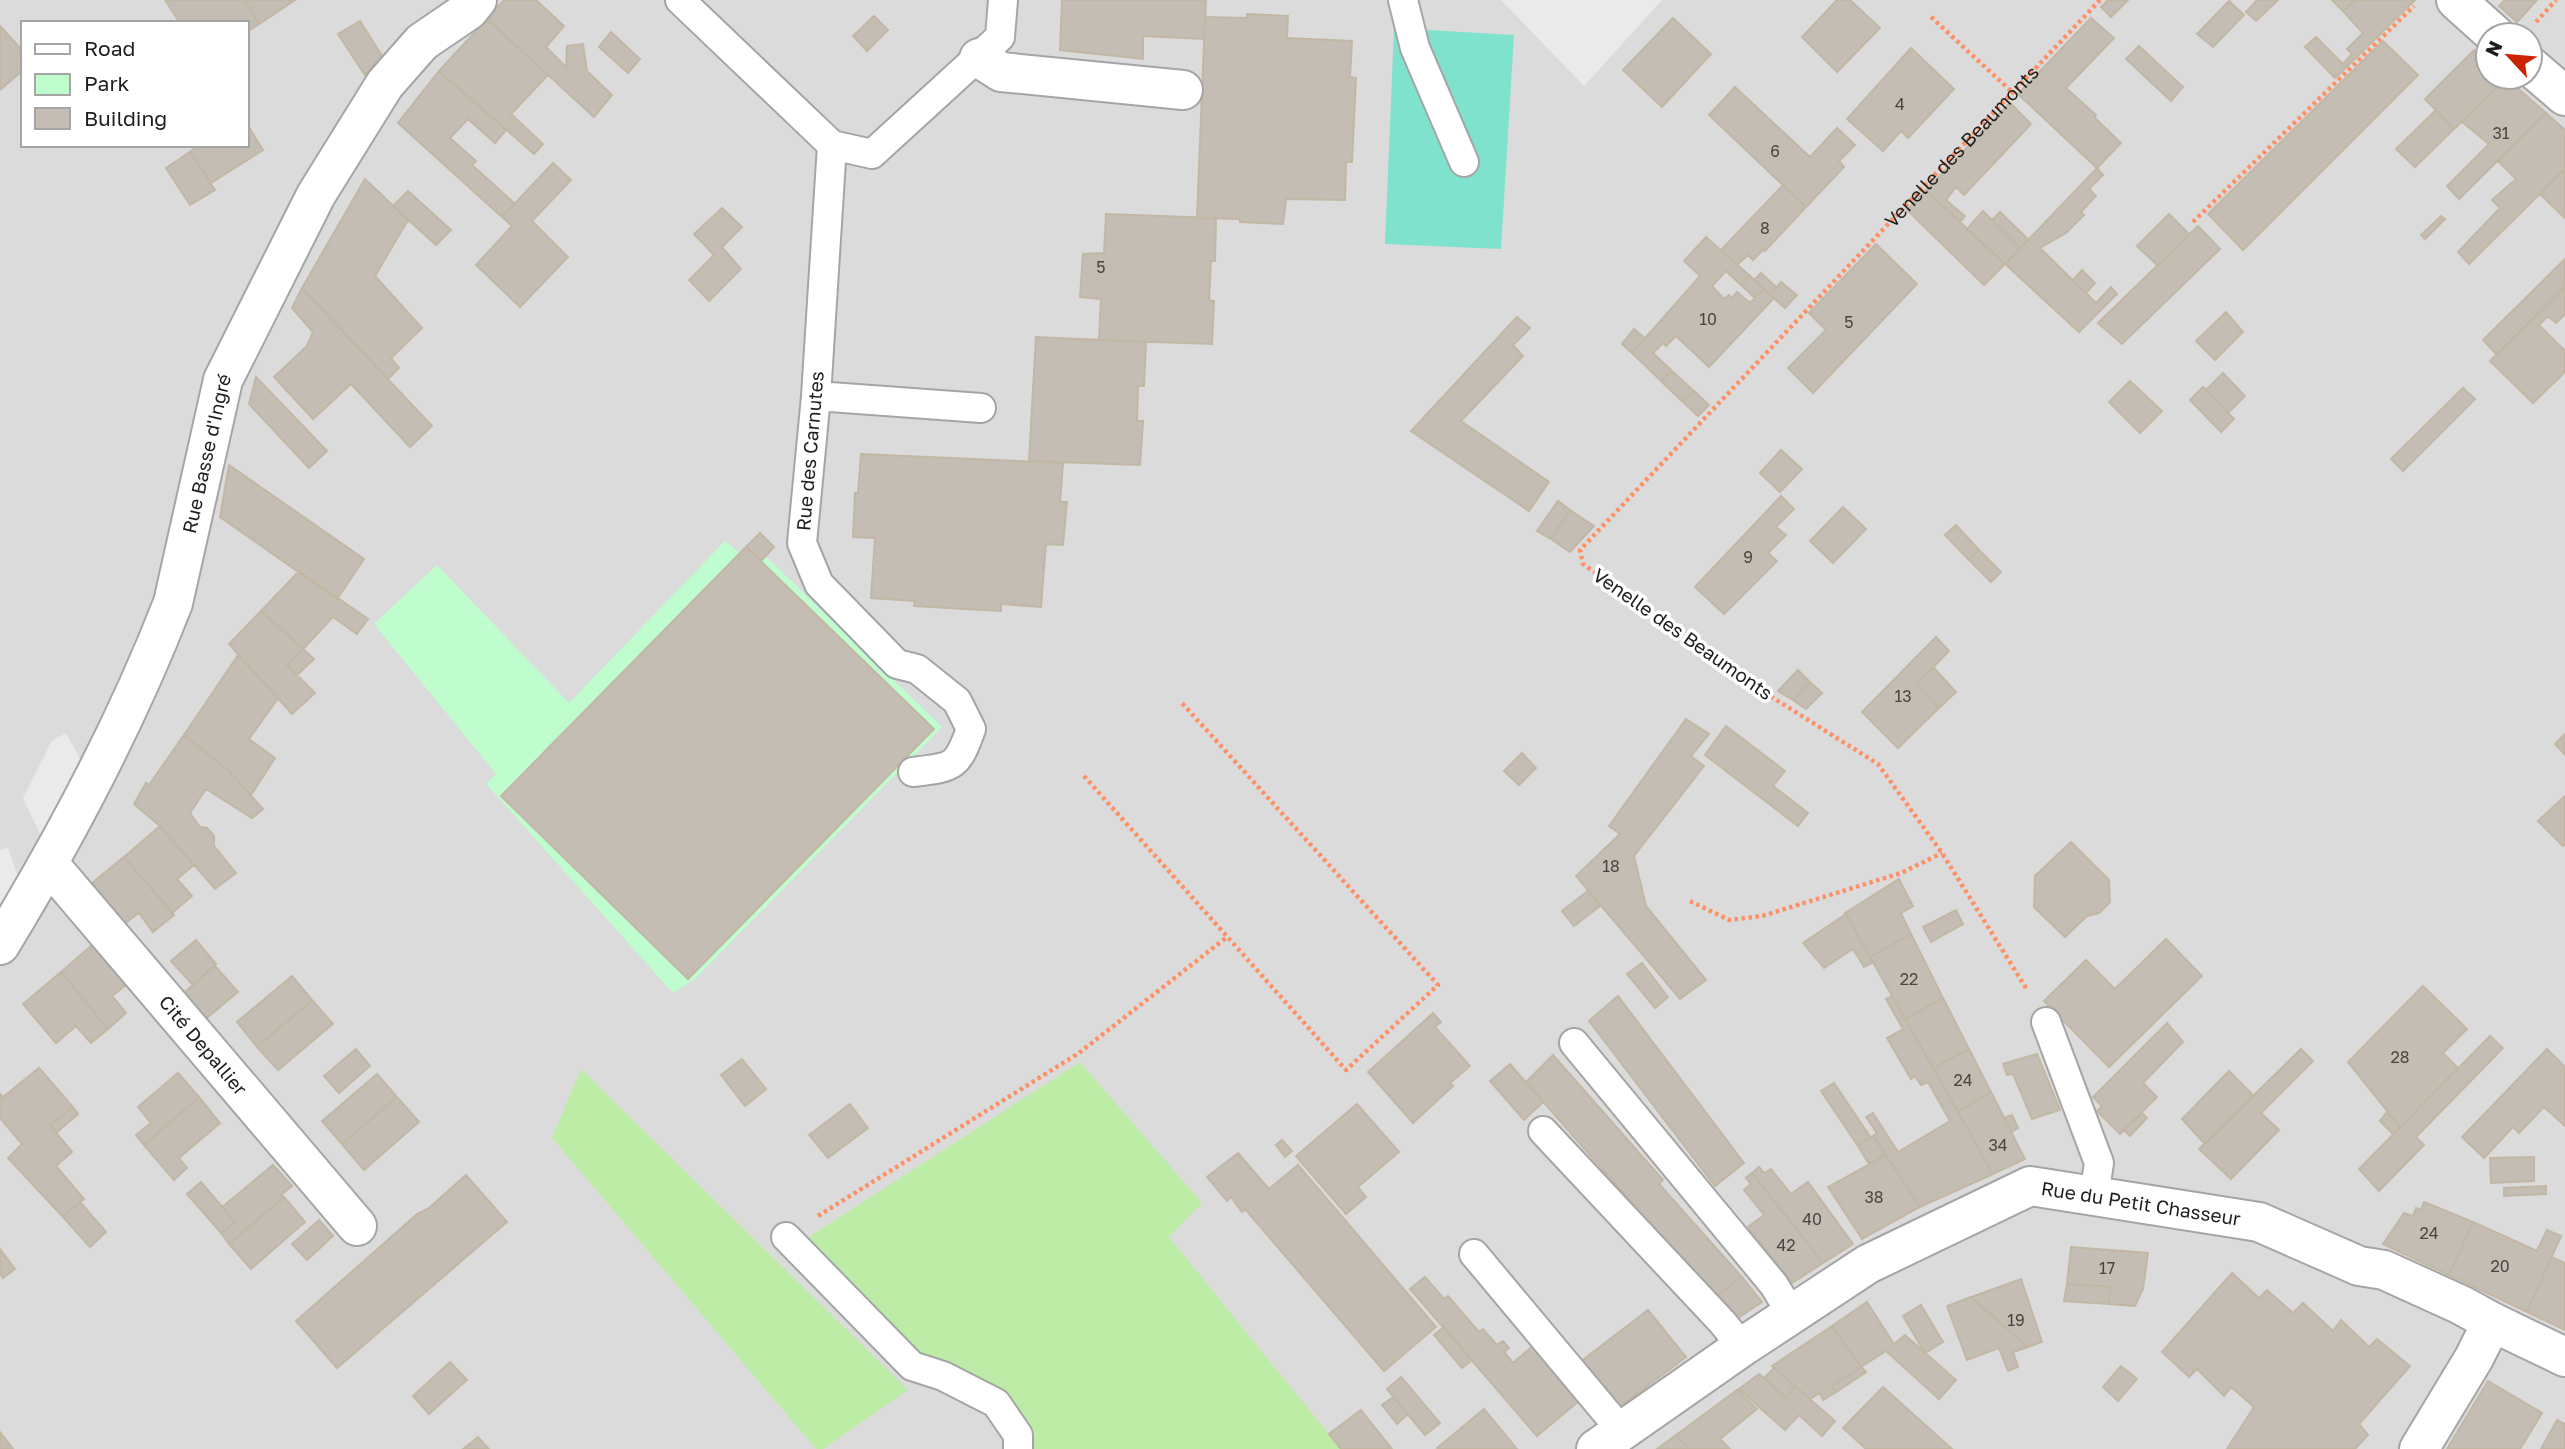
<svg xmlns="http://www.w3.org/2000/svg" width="2565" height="1449" viewBox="0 0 2565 1449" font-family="'Golos Text',sans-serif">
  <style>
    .residential { fill: #dcdbdb; fill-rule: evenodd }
    .grass { fill: #bdeca7 }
    .park { fill: #bffcce }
    .pitch { fill: #7ee2cd }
    .parking { fill: #eaeaea }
    .building { fill: #c4bdb3; stroke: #c2b7a5; stroke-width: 2 }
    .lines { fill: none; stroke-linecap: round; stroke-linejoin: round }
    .lane-casing { stroke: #a5a5a5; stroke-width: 32 }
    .street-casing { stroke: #a5a5a5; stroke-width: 42 }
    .path { stroke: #ff9065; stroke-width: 4.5; stroke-dasharray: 3.5 3.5; stroke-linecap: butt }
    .lane { stroke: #fff; stroke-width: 28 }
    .street { stroke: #fff; stroke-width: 38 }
    .labels { text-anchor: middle; stroke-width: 7; stroke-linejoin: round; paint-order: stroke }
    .number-label { font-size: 16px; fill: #484643 }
    .street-label { font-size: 19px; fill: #1e1e1e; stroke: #fff }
  </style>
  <rect width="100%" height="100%" fill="#f0eee4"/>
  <path class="residential" d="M0 0H2565V1449H0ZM23 23H247V145H23ZM2488 35H2530V77H2488Z"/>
  <path class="grass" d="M1080 1062 1202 1203 1169 1237 1341 1449H1026L1013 1407 992 1384 920 1358 804 1240Z
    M581 1069 908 1390 823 1449H816L552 1138Z"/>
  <path class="park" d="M725 541 740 553 751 542 942 727 696 978 673 993 486 784 496 774 374 624 437 565 569 703Z"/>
  <path class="pitch" d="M1394 28 1514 35 1501 249 1385 244Z"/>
  <path class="parking" d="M1501 0H1662L1584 86Z
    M66 733 84 766 42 838 23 798 52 741Z
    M8 848 18 877 0 907V850Z"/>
  <path class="building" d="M165 0H244L259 24 247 32V23H180Z
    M244 0H295L259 24Z
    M504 0H536L564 26 546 47 566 67 567 46 583 44 587 71 612 95 594 117 487 19Z
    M1062 0H1206L1204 39 1143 36V59L1060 50Z
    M1837 0H1850L1880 28 1837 72 1802 37Z
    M2108 0H2128L2111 17 2101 7Z
    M2257 0H2278L2256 21 2246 12Z
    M2332 0H2355L2343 11Z
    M2355 0H2415L2335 78 2305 47 2316 37 2343 64 2352 54 2347 49 2363 33 2343 11Z
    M2505 0H2537L2517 22 2499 6Z
    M2229 1 2244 15 2213 47 2197 34Z
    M1247 14 1288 16 1287 38 1352 41 1350 77 1356 78 1352 162H1346L1345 200 1286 199 1283 224 1240 222V219L1197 218 1205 17 1247 18Z
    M874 16 888 30 867 51 853 36Z
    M1673 18 1711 54 1662 107 1623 70Z
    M2091 18 2114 38 2066 88 2096 115 2094 117 2121 143 2097 168 2018 94Z
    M487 19 548 75 511 114 543 144 534 154 439 71Z
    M360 21 382 56 365 75 338 34Z
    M0 26 23 51V70L0 90Z
    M611 32 640 59 628 73 599 47Z
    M2383 41 2418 75 2243 250 2208 214Z
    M2139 46 2183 87 2171 101 2126 59Z
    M1911 48 1954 89 1908 138 1901 131 1883 151 1847 119Z
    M2474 50 2488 62V77L2506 78 2454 129 2425 99Z
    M439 71 506 130 495 143 468 119 450 138 476 161 472 165 515 204 502 217 398 123Z
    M2506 78 2546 113 2459 199 2447 186 2489 144 2462 122Z
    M1735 87 1810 157 1837 128 1855 145 1839 161 1844 167 1806 207 1709 115Z
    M2010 103 2031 124 1964 195 1956 187 1946 200 1965 216 1960 222 1926 190Z
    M2436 110 2454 129 2415 167 2396 149Z
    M2546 113 2565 130V169L2469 264 2458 252 2500 208 2492 200 2516 179 2498 161Z
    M247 124 263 150 211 183 190 152 198 145H247Z
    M190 152 215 190 190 205 166 168Z
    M553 163 571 180 532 221 568 257 520 307 476 265 512 226 502 217Z
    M2097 168 2103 175 2089 189 2096 196 2081 212 2084 215 2066 233 2040 248 2096 303 2111 287 2117 294 2079 332 2005 264Z
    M2565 169V218L2540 194Z
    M365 179 408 220 375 276 422 328 391 358 399 368 388 379 302 288Z
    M1783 185 1806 207 1765 251 1764 249 1753 260 1748 255 1737 265 1721 250Z
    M1926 190 2005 264 1984 285 1907 210Z
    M408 191 451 230 436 245 393 206Z
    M722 208 742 227 722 247 741 269 709 301 689 280 714 255 694 234Z
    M1983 211 2020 248 2005 264 1967 229Z
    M2000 212 2029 240 2020 248 1992 220Z
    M1106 214 1216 218 1215 261H1211L1209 300 1214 301 1212 344 1099 340 1101 299 1080 297 1083 254 1104 253Z
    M2169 214 2189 234 2158 266 2137 246Z
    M2441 216 2445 219 2425 239 2421 235Z
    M2198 226 2220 249 2122 344 2098 323Z
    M1706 237 1749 275 1741 285 1726 271 1712 286 1724 299 1729 295 1732 298 1737 292 1750 303 1764 289 1774 298 1709 367 1676 336 1666 346 1663 343 1653 353 1672 371 1661 381 1632 353 1700 276 1684 261Z
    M1876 244 1917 284 1813 393 1788 368 1826 330 1809 313Z
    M2565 259V287L2497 355 2483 340Z
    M2082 270 2095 283 2086 293 2073 280Z
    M1761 273 1777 288 1770 295 1754 280Z
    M1749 275 1764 289 1755 298 1741 285Z
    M1781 282 1797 295 1785 308 1770 295Z
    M2565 287V314L2556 323 2548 316 2539 325 2565 351V372L2533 403 2490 361Z
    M302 288 432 426 410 447 351 384 313 419 274 377 307 346 313 332 292 308Z
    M2226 312 2243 332 2215 360 2196 341Z
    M1517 317 1530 328 1513 345 1523 356 1461 421 1549 482 1529 511 1411 431Z
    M1634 329 1645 338 1632 353 1622 344Z
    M1036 337 1146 342 1144 386H1138L1137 421H1143L1140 465 1029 461Z
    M1672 371 1694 391 1683 402 1661 381Z
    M2223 373 2245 396 2228 413 2206 390Z
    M256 377 327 451 309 468 249 404Z
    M2130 381 2162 411 2140 433 2109 402Z
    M2203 387 2234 419 2221 432 2190 400Z
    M2463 388 2475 399 2403 471 2391 459Z
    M1694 391 1709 405 1698 416 1683 402Z
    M1781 450 1802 469 1780 492 1760 473Z
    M861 454 1063 463 1060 502H1067L1063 545 1046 544 1041 607 1001 604V611L914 606 915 601 871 598 875 538 853 537 855 493H858Z
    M229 465 364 559 337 599 220 517Z
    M1781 496 1794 509 1776 527 1786 535 1768 553 1777 561 1724 614 1695 587Z
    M1558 501 1570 510 1551 539 1537 531Z
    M1843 507 1866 529 1833 563 1810 541Z
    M1570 510 1594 526 1570 552 1551 539Z
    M1956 525 1979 550 1969 560 1945 535Z
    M760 533 774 547 761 561 746 547Z
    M746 547 934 729 688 979 501 796Z
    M1979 550 2001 572 1991 582 1969 560Z
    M299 571 368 619 357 634 333 617 303 649 261 611Z
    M261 611 303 649 287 665 315 693 292 714 229 644Z
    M1936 637 1949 651 1916 685 1939 708 1898 748 1862 712Z
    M303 649 314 659 297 675 287 665Z
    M238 655 278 698 249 739 275 758 251 795 228 770 184 735Z
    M1933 667 1956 692 1939 708 1916 685Z
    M1798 670 1810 682 1793 700 1778 691Z
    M1810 682 1822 693 1806 709 1793 700Z
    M1686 719 1709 734 1691 756 1704 766 1634 856 1646 906 1706 980 1680 999 1576 876 1620 834 1609 826Z
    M1726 726 1785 771 1773 786 1808 813 1798 826 1705 755Z
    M2565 734V755L2555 744Z
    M184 735 228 770 263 809 252 818 206 789 190 813 200 827 207 828 214 836V846L236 873 215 889 160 826 134 804 146 783 149 785Z
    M1522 753 1536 768 1519 785 1504 771Z
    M2565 796V844L2563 846 2538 821Z
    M160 826 194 865 177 879 192 896 172 913 124 857Z
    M2071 842 2109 880 2110 902 2099 913 2087 916 2065 937 2034 907 2035 876Z
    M124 857 174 915 153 932 139 913 120 927 86 888Z
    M1899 879 1913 906 1901 913 1911 934 1870 957 1845 913Z
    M1588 891 1600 906 1574 926 1562 911Z
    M1956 910 1963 924 1931 942 1923 927Z
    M1846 914 1873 962 1864 967 1853 949 1824 968 1803 943Z
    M1911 934 1943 998 1905 1019 1870 957Z
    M2166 939 2202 976 2109 1067 2044 1001 2086 960 2115 989Z
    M98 940 132 980 112 996 126 1013 108 1029 61 972Z
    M196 940 216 964 193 985 171 961Z
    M1642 963 1668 997 1655 1008 1627 974Z
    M215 966 238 992 202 1022 180 996Z
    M61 972 108 1029 91 1043 76 1026 56 1043 23 1004Z
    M292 976 312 1000 257 1047 237 1022Z
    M2423 986 2467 1029 2443 1053 2458 1068 2400 1127 2348 1062Z
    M1618 996 1744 1163 1715 1186 1589 1021Z
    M1892 996 1993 1174 1920 1207 1873 1136 1877 1133 1866 1117 1873 1113 1898 1152 1950 1121 1928 1082 1921 1085 1915 1076 1911 1079 1887 1038 1903 1029 1886 999Z
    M1943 998 1969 1049 1933 1068 1905 1019Z
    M312 1000 333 1024 278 1070 257 1047Z
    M1433 1013 1441 1022 1435 1027 1470 1066 1450 1083 1453 1086 1413 1123 1368 1072Z
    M2167 1023 2183 1042 2143 1083 2157 1097 2120 1134 2097 1111 2102 1106 2093 1097Z
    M2490 1036 2503 1048 2416 1137 2424 1145 2379 1191 2359 1169Z
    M356 1049 370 1066 339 1093 324 1076Z
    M1969 1049 1991 1092 1958 1112 1933 1068Z
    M2301 1049 2313 1061 2261 1113 2279 1130 2231 1179 2199 1149Z
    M2547 1049 2565 1067V1126L2544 1107 2519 1133 2513 1127 2484 1158 2462 1137Z
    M2037 1054 2060 1110 2032 1119 2013 1074 2007 1075 2003 1064Z
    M1553 1055 1663 1180 1659 1184 1741 1276 1715 1298 1526 1082Z
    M742 1059 766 1089 745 1106 721 1075Z
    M1510 1064 1543 1102 1524 1120 1490 1081Z
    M39 1068 73 1107 50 1125 72 1152 56 1166 84 1199 63 1217 8 1158 22 1144 0 1118V1094L3 1097Z
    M2229 1071 2254 1096 2205 1144 2182 1119Z
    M178 1073 199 1097 144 1145 136 1135 151 1123 138 1107Z
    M377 1074 397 1097 342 1144 322 1121Z
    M1834 1083 1871 1138 1858 1146 1821 1091Z
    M1991 1092 2025 1159 1993 1174 1958 1112Z
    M199 1097 220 1123 179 1158 187 1168 174 1180 144 1145Z
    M397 1097 419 1122 364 1170 342 1144Z
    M850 1104 868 1128 828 1158 809 1135Z
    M1357 1104 1399 1152 1358 1187 1366 1197 1346 1214 1296 1156Z
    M73 1107 78 1114 56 1133 50 1125Z
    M2387 1112 2400 1127 2393 1134 2380 1121Z
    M2142 1113 2147 1118 2130 1136 2124 1130Z
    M2012 1115 2018 1128 2011 1132 2004 1118Z
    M1873 1136 1886 1155 1869 1164 1858 1146Z
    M1282 1140 1292 1151 1285 1157 1276 1145Z
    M1238 1153 1269 1189 1298 1165 1436 1327 1384 1371 1245 1209 1242 1212 1231 1197 1227 1201 1207 1177Z
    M1886 1155 1920 1207 1862 1239 1828 1187Z
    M2534 1157V1181L2491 1183 2490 1158Z
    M273 1165 292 1186 281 1195 284 1197 229 1244 221 1233 235 1222 222 1207Z
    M1759 1167 1764 1173 1771 1169 1791 1194 1808 1182 1853 1244 1823 1263 1752 1173Z
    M1752 1173 1823 1263 1792 1283 1748 1227 1764 1215 1744 1190 1751 1184 1746 1178Z
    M466 1175 507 1222 337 1368 296 1321 417 1214 429 1208Z
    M201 1182 235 1222 221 1233 187 1194Z
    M2546 1186V1194L2504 1196V1188Z
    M284 1197 305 1222 251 1269 229 1244Z
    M80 1202 106 1232 90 1247 63 1217Z
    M2424 1202 2473 1222 2449 1275 2383 1244 2404 1213 2413 1216 2416 1208 2421 1210Z
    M319 1220 333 1236 307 1260 292 1244Z
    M2473 1222 2537 1251 2547 1230 2561 1236 2527 1312 2449 1275Z
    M2071 1247 2148 1253 2143 1289 2135 1306 2108 1304 2111 1287 2067 1284Z
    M0 1249 15 1269 3 1278 0 1274Z
    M2551 1257 2565 1263V1330L2527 1312Z
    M2232 1273 2259 1298 2267 1290 2293 1313 2303 1303 2333 1331 2341 1320 2369 1347 2377 1339 2410 1366 2359 1424 2368 1435 2355 1449H2227L2254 1407 2231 1387 2224 1396 2197 1369 2189 1377 2162 1352Z
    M1741 1276 1762 1302 1735 1320 1715 1298Z
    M1425 1277 1444 1299 1448 1296 1479 1332 1483 1329 1497 1345 1503 1341 1509 1348 1504 1352 1513 1363 1534 1345 1580 1400 1537 1436 1410 1289Z
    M2021 1279 2042 1342 2028 1347 1971 1297Z
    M2067 1284 2111 1287 2108 1304 2064 1301Z
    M1971 1297 2028 1347 2013 1352 2018 1367 2008 1371 1999 1348 1967 1360 1947 1306Z
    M1867 1302 1894 1344 1905 1335 1956 1380 1939 1399 1886 1351 1861 1367 1832 1326Z
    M1921 1305 1943 1342 1925 1353 1903 1316Z
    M1648 1310 1686 1357 1618 1408 1579 1363Z
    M1832 1326 1861 1367 1832 1386 1836 1392 1823 1400 1820 1393 1810 1399 1772 1366Z
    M1444 1327 1472 1360 1462 1368 1434 1335Z
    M450 1362 467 1380 429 1414 413 1396Z
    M2121 1366 2137 1379 2118 1401 2103 1387Z
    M1861 1367 1866 1372 1836 1392 1832 1386Z
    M1774 1368 1795 1386 1786 1398 1764 1378Z
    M1759 1374 1786 1398 1795 1386 1835 1421 1822 1436 1799 1415 1785 1430 1739 1389Z
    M1401 1377 1440 1423 1425 1435 1387 1389Z
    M2488 1381 2542 1413 2520 1449H2447Z
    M1883 1387 1952 1449H1866L1843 1428Z
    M1737 1390 1757 1409 1720 1439 1730 1449H1690L1676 1435Z
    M1393 1397 1408 1414 1397 1424 1382 1405Z
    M1484 1409 1517 1449H1438L1437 1448Z
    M1361 1410 1392 1449H1341L1329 1434Z
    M2557 1420 2565 1424V1449H2541Z
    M0 1432 13 1449H0Z
    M1676 1435 1690 1449H1657Z
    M478 1437 489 1449H463Z"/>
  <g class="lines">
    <g class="lane-casing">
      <path id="lane" d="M680 0 832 145 816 396 802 543 819 584 897 664 917 669 957 701 971 729C957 768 954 767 913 772
        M1403 0 1415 48 1464 162
        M832 145 872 154 1000 37 1003 0
        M816 396 981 408
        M2046 1022 2099 1163 2094 1195
        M1574 1043 1774 1285 1792 1315
        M1543 1131 1723 1323 1742 1347
        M786 1237 912 1366 943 1376 996 1403 1018 1435V1449
        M1474 1254 1621 1430"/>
    </g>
    <g class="street-casing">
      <g id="street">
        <path d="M2456 0 2495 35"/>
        <path d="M979 58 1001 72 1183 90"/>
        <path d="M2530 66 2565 96"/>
        <path id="s2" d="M49 864 357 1226"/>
        <path id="s3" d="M0 945C67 835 126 724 173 603L223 380 316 195 385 84 422 42 469 10 477 0"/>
        <path id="s4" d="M1596 1449 1742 1347 1868 1264 2030 1186 2259 1222 2359 1266 2384 1270 2461 1305 2492 1322 2565 1357"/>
        <path d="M2419 1449 2474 1358 2492 1322"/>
      </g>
    </g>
    <g class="path">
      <path d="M1931 17 2012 92"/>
      <path d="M2536 22 2556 0"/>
      <path d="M2193 222 2414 6"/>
      <path d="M1084 776 1346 1070 1438 985 1181 702"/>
      <path d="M1690 901 1729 920 1762 916 1901 873 1942 853"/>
      <path id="s1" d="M2026 988 1942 853 1878 764 1740 677 1583 564 1580 550 2100 0"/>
      <path d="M818 1216 1079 1053 1227 937"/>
    </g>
    <use href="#lane" class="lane"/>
    <use href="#street" class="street"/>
  </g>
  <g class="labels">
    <g class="number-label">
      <text x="1900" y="110">4</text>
      <text x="2501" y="139">31</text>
      <text x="1775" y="157">6</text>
      <text x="1765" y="234">8</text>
      <text x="1101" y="273">5</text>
      <text x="1708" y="325">10</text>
      <text x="1849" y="328">5</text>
      <text x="1748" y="563">9</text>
      <text x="1903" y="702">13</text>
      <text x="1611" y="872">18</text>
      <text x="1909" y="985">22</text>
      <text x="2400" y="1063">28</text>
      <text x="1963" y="1086">24</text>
      <text x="1998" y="1151">34</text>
      <text x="1874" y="1203">38</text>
      <text x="1812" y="1225">40</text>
      <text x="2429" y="1239">24</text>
      <text x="1786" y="1251">42</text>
      <text x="2500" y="1272">20</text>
      <text x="2107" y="1274">17</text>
      <text x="2016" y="1326">19</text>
    </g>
    <g class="street-label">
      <text dy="7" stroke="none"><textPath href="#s1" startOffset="1195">Venelle des Beaumonts</textPath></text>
      <text transform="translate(810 451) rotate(-85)" y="7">Rue des Carnutes</text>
      <text dy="7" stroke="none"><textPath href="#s3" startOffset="537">Rue Basse d'Ingré</textPath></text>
      <text transform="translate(1683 634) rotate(35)" y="7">Venelle des Beaumonts</text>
      <text dy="7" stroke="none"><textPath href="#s2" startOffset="238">Cité Depallier</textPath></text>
      <text dy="7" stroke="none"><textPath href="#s4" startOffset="621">Rue du Petit Chasseur</textPath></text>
    </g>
  </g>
  <rect x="21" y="21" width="228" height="126" fill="#ffffff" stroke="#a5a5a5" stroke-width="2"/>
  <rect x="35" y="44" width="35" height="10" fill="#ffffff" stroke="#a5a5a5" stroke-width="2"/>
  <text x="84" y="56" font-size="21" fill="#1e1e1e">Road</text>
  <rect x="35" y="74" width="35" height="21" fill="#bffcce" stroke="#a5a5a5" stroke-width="2"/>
  <text x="84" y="91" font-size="21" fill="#1e1e1e">Park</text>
  <rect x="35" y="108" width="35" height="21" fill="#c4bdb3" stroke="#a5a5a5" stroke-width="2"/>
  <text x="84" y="126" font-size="21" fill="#1e1e1e">Building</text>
  <g transform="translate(2509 56) rotate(296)"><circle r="33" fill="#ffffff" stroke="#a5a5a5" stroke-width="2"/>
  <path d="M0-5L12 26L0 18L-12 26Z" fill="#cc2400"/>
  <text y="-10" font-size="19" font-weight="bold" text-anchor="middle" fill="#1e1e1e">N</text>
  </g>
</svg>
